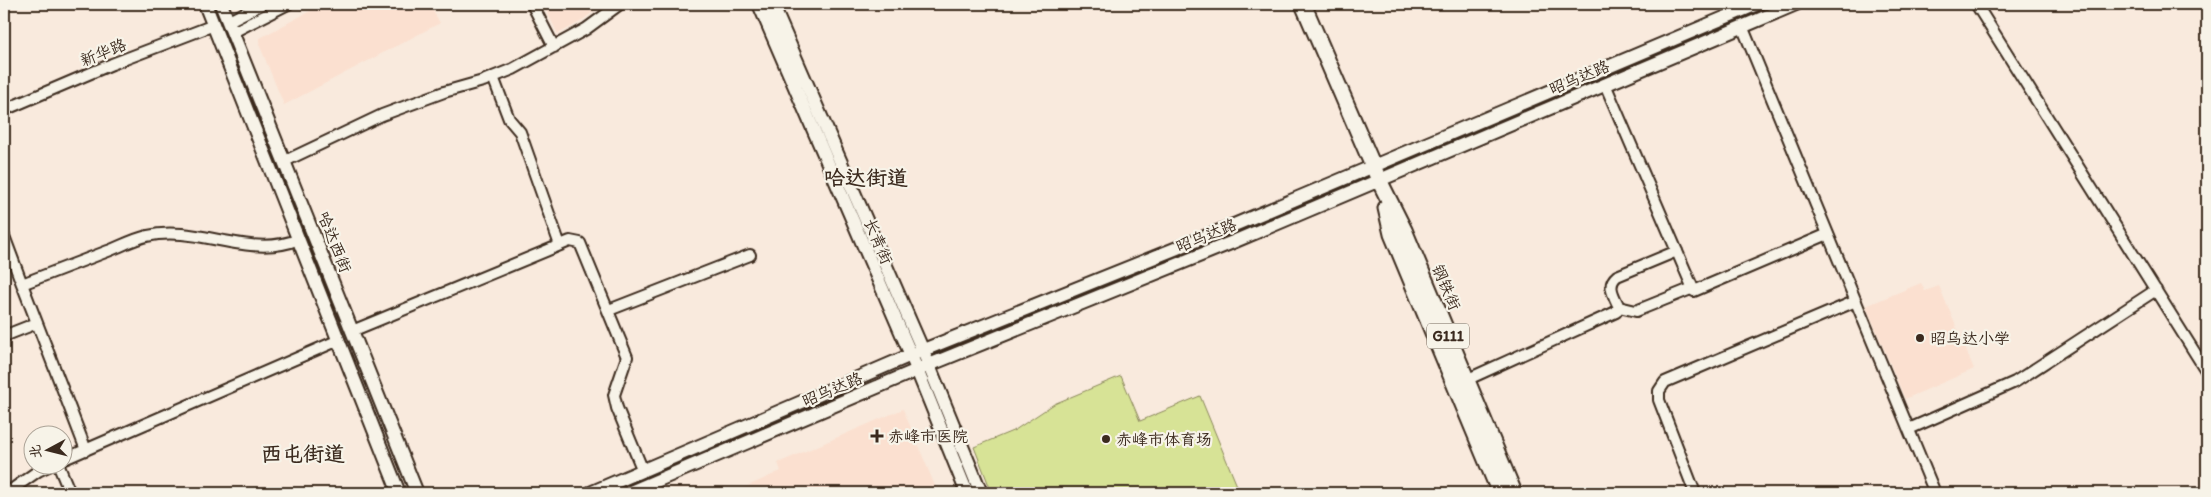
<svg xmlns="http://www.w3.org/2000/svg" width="2211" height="497" viewBox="0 0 2211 497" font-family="Itim,'LXGW WenKai TC',sans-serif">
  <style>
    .built { fill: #fbe0d0 }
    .green { fill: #d7e396; stroke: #89865a }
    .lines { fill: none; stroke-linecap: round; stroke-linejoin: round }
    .minor-casing { stroke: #3b2a1e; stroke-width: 14 }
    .major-casing { stroke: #3b2a1e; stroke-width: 16 }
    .highway-casing { stroke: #3b2a1e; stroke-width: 19 }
    .minor { stroke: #f7f3e8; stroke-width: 10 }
    .major { stroke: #f7f3e8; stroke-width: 12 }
    .highway { stroke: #f7f3e8; stroke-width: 15 }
    .poi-dot { fill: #3b2a1e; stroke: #f7f3e8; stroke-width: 2 }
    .labels { text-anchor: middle; stroke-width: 4.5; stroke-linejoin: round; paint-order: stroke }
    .shield { fill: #f7f3e8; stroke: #73665b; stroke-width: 1 }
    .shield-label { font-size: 15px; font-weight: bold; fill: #3b2a1e }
    .street-label { font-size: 16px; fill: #3b2a1e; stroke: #f7f3e8 }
    .poi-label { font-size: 16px; fill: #3b2a1e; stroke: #f7f3e8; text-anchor: start }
    .district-label { font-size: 21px; font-weight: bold; fill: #3b2a1e; stroke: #f7f3e8 }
  </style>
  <rect width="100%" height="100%" fill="#f9eadd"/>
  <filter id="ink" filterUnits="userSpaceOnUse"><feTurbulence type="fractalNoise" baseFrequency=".02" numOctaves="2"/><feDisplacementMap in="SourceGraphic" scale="10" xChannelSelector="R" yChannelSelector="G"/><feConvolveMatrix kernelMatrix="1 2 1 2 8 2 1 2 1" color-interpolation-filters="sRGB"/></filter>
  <g filter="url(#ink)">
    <path class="built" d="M323 4H429L440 23 284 105 259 44 260 38Z
      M543 4H603L580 22 558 34Z
      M1921 283 1925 291 1939 286 1974 369 1905 399 1866 306Z
      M903 409 938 493H732L781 471 778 463Z"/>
    <path class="green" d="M1121 376 1140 421 1200 396 1240 493H992L974 447 1015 430 1054 404Z"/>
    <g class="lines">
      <g class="minor-casing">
        <path id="minor" d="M532 4 554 47
          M1976 4 2207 372
          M229 21 262 4
          M1742 26 1935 493
          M233 32 288 4
          M493 77 509 119 520 132 560 245
          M1605 84 1694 291 1828 234
          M4 110 112 64 214 25
          M285 161 382 115 444 92 483 81 513 69 586 29 620 4
          M4 236 22 284
          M1619 307 1636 311 1693 288
          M609 310 750 255
          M352 331 570 241 580 243 627 357 614 395 617 408 643 471
          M4 336 37 323
          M1466 380 1616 312 1619 307C1614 296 1606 285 1617 276L1677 251
          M1909 429 2015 382 2156 290
          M86 450 22 284C51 273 79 262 108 251 121 246 134 239 147 236 197 224 250 260 299 239
          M62 460 339 340
          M58 464 70 493
          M7 493 38 471 53 464
          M1695 493 1659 400V391L1665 382 1856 301"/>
      </g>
      <g class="major-casing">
        <path id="major" d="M205 4 399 493
          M221 4 417 493
          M759 4 911 355 967 493
          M772 4 923 351 981 493
          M590 493 911 355 1227 228 1757 4
          M628 493 929 365 1233 242 1796 4"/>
      </g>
      <g class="highway-casing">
        <path id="highway" d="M1303 4 1379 180 1404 230 1514 493
          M1386 208 1392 234 1500 493"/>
      </g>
      <use href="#minor" class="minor"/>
      <use href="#major" class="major"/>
      <use href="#highway" class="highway"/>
    </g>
  </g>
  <g class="poi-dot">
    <circle cx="1920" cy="338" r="5"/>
    <path d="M874.5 428.5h5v5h5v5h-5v5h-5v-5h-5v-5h5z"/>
    <circle cx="1106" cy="439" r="5"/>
  </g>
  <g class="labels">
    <rect class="shield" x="1427" y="323.5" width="42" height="25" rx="4"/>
    <g class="shield-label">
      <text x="1448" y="341">G111</text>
    </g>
    <g class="street-label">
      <text transform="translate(103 52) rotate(-22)" y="6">新华路</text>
      <text transform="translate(1579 77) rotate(-23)" y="6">昭乌达路</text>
      <text transform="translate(1206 235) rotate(-22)" y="6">昭乌达路</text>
      <text transform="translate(879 241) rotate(67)" y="6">长青街</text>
      <text transform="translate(335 242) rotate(68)" y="6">哈达西街</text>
      <text transform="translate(1447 287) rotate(67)" y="6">钢铁街</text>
      <text transform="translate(832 389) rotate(-23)" y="6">昭乌达路</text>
    </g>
    <g class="poi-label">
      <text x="1930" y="344">昭乌达小学</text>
      <text x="888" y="442">赤峰市医院</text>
      <text x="1116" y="445">赤峰市体育场</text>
    </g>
    <g class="district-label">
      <text x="866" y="185">哈达街道</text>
      <text x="303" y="461">西屯街道</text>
    </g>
  </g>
  <rect width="2211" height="497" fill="none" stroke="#f7f3e8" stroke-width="20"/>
  <rect x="10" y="10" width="2191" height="477" fill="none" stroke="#3b2a1e" stroke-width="2" filter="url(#ink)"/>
  <g transform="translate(48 450) rotate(263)"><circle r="24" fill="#f7f3e8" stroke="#aca397"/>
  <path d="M0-4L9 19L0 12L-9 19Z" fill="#3b2a1e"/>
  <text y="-8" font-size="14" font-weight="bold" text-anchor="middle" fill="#3b2a1e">北</text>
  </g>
</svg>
